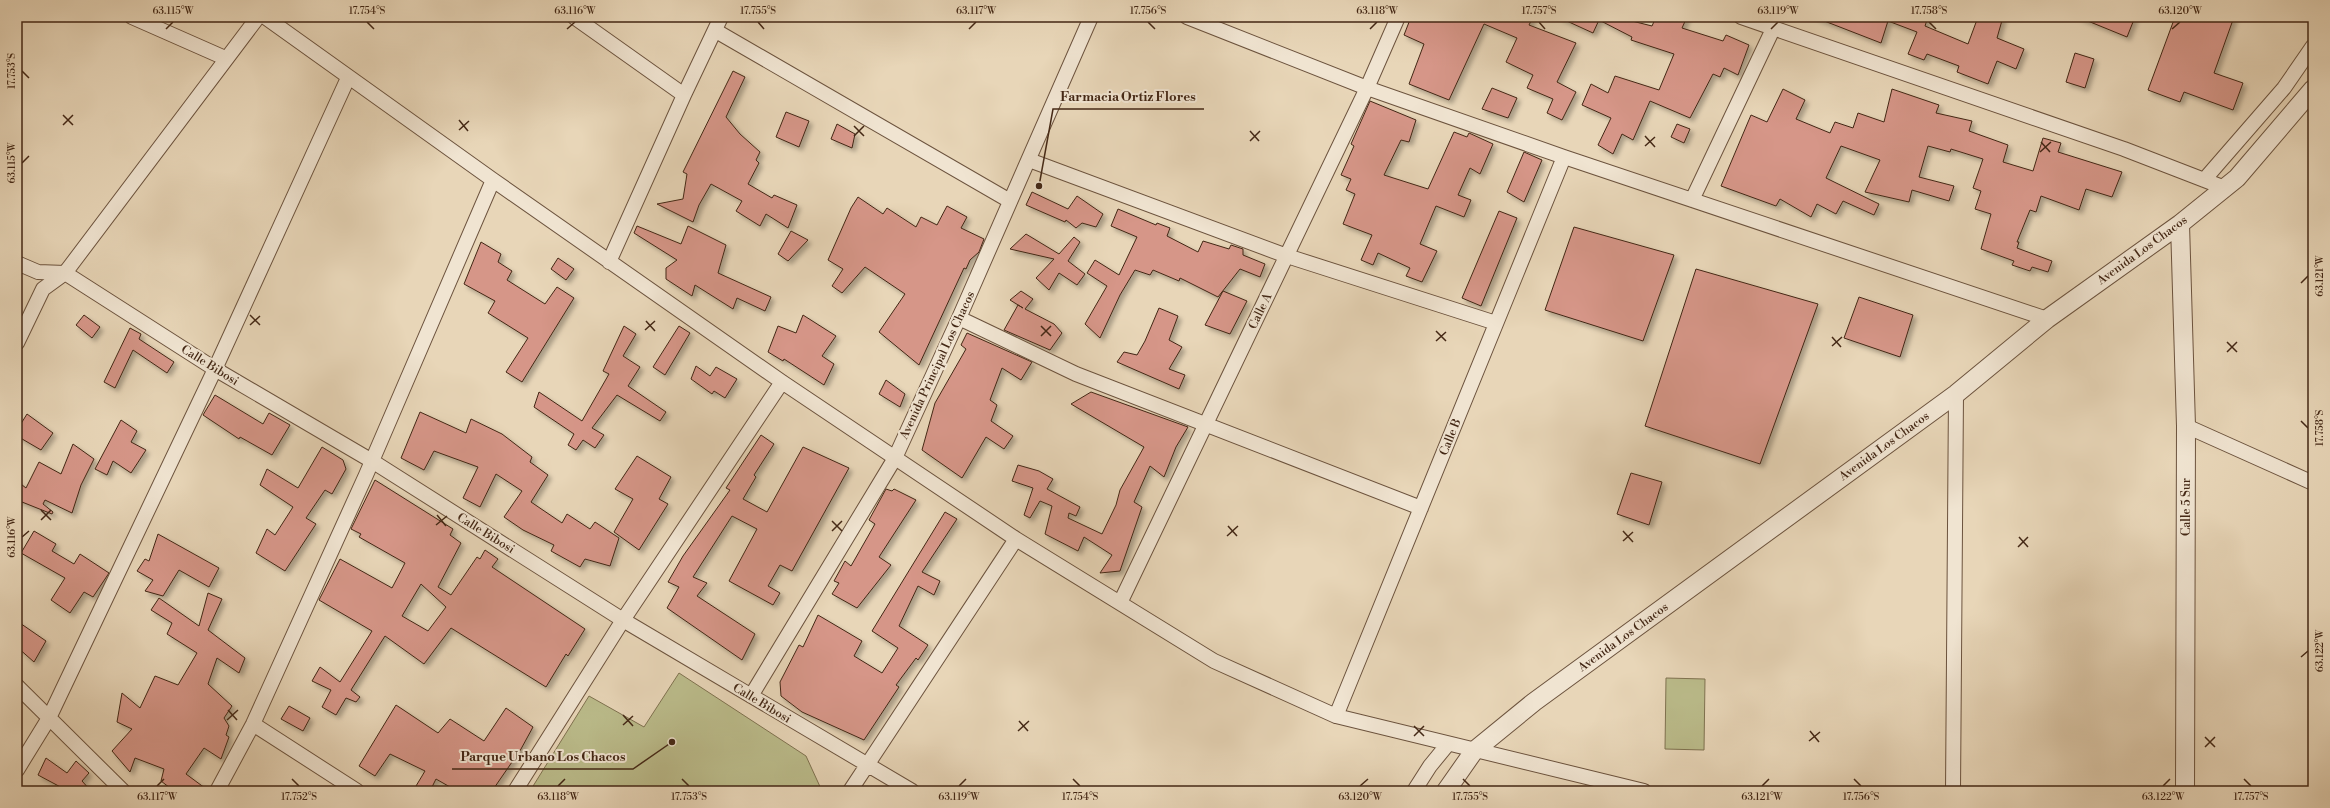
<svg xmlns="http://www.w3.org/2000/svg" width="2330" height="808" viewBox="0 0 2330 808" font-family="'Libre Bodoni',serif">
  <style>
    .green { fill: #bbbc8b; stroke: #7f7250 }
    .building { fill: #d69688; stroke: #432715; fill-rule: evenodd; filter: url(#shadow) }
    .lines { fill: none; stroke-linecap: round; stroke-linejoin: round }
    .minor-casing { stroke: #6c533e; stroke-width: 16 }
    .tertiary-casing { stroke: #6c533e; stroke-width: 20 }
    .minor { stroke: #f0e4d1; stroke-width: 14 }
    .tertiary { stroke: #f0e4d1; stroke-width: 18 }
    .ticks { fill: none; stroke: #432715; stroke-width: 1.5 }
    .labels { text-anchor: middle; stroke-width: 4; stroke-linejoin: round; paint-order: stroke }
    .street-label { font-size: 12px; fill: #432715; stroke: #f0e4d1 }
    .leader { fill: none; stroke: #432715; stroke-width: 1.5 }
    .callout-dot { fill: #432715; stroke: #f0e4d1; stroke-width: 1.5 }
    .callout-label { font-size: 13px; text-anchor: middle; font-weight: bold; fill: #432715; stroke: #f0e4d1; stroke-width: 4; stroke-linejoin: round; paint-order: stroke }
    .neatline { fill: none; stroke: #432715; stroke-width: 1.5 }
    .ticks-label { font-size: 10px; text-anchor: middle; fill: #432715 }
  </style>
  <defs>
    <filter id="shadow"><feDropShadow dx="3.5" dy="3.5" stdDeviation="2" flood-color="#0004"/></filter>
  </defs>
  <rect width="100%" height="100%" fill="#e8d6b8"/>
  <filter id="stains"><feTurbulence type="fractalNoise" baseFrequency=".005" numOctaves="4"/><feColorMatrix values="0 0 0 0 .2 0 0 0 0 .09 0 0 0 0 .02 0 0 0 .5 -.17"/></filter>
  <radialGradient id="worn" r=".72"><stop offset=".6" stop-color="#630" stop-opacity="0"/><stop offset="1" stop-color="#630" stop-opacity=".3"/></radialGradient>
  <path class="green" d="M679 673 806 756 822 791H530L589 696 644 727Z
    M1666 678 1705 679 1704 750 1665 749Z"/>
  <path class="building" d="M1411 17H1533L1529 25 1576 43 1557 82 1576 92 1562 120 1547 113 1553 99 1527 88 1533 75 1506 62 1517 38 1484 24 1449 100 1409 84 1424 44 1404 35Z
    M1558 17H1616L1652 26 1656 17H1687L1682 28 1723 41 1726 35 1749 45 1738 75 1724 68 1720 77 1713 74 1690 118 1650 101 1633 140 1622 134 1613 154 1598 145 1611 118 1582 105 1591 84 1608 93 1615 76 1659 90 1674 54 1631 40 1632 37 1599 20 1593 33Z
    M1814 17H1928L1925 26 1968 44 1978 17H2003L1997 38 2024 49 2016 69 1997 61 1988 84 1957 72 1959 66 1927 54 1924 60 1908 54 1917 32 1888 21 1881 43Z
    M2078 17H2135L2127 37Z
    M2175 17H2234L2214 73 2243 83 2233 110 2184 92 2180 102 2148 90Z
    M2075 53 2094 59 2085 88 2066 82Z
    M733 71 745 77 726 117 740 134 760 152 756 160 759 163 748 184 772 198 774 195 797 205 788 228 766 214 760 226 736 211 742 201 711 184 699 205 693 222 657 204 683 199 687 174 683 172Z
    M1492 88 1517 98 1508 118 1482 109Z
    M1783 89 1805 100 1796 119 1830 133 1835 122 1853 128 1858 113 1884 122 1892 89 1939 105 1936 113 1972 121 1969 131 2008 145 2003 162 2033 171 2043 138 2061 143 2058 152 2122 172 2112 197 2086 189 2079 210 2041 196 2036 212 2030 210 2017 242H2019L2017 248 2052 261 2048 272 2032 267 2030 271 2012 265 2014 261 1981 249 1991 214 1975 209 1981 191 1973 188 1983 159 1951 149 1950 152 1928 146 1919 177 1954 186 1949 201 1912 190 1909 202 1865 192 1880 160 1841 146 1826 178 1879 204 1874 215 1843 201 1836 214 1817 204 1811 217 1780 199 1776 206 1721 186 1751 115 1767 122Z
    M1370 101 1416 120 1409 142 1401 140 1384 175 1428 189 1454 132 1467 137 1469 133 1493 144 1480 174 1470 168 1458 195 1471 200 1464 217 1436 206 1420 244 1437 251 1422 282 1406 276 1410 268 1378 253 1373 265 1361 260 1372 235 1343 224 1355 194 1346 190 1351 179 1341 175 1354 146 1351 144Z
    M786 112 809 121 799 147 776 137Z
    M837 124 855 134 852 148 831 139Z
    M1677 124 1690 129 1684 143 1671 137Z
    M1524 152 1542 160 1524 202 1507 192Z
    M1032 192 1068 209 1077 196 1103 214 1096 227 1082 223 1076 228 1066 220 1065 222 1026 205Z
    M858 197 883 214 887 208 916 227 921 217 937 225 947 206 967 217 961 228 984 239 979 252 970 260 966 269 964 268 919 365 879 332 905 294 865 267 842 293 832 286 843 269 828 260 851 208Z
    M1118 209 1156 225 1157 223 1170 228 1167 236 1198 252 1203 241 1229 249 1231 245 1243 249V255L1265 264 1260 277 1240 269 1218 297 1180 278 1179 281 1153 270 1150 275 1135 270 1120 295 1100 338 1085 324 1107 286 1087 273 1095 260 1119 275 1137 237 1111 226Z
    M1499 211 1517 218 1481 306 1462 298Z
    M637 226 681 244 688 226 726 245 718 273 771 297 765 311 737 298 733 309 695 285 692 296 666 279V268L677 260 634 233Z
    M1574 227 1674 255 1643 341 1545 310Z
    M791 231 808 240 788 261 778 254Z
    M1026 234 1059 254 1074 237 1080 242 1068 261 1085 274 1077 285 1059 273 1049 290 1036 278 1054 259 1010 249Z
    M481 242 501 254 498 262 512 271 507 280 545 304 557 287 574 298 522 382 506 372 528 338 488 313 495 301 464 284Z
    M558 258 574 269 566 280 551 269Z
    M1696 269 1818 304 1760 464 1645 426Z
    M1021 291 1033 299 1025 309 1054 324 1062 333 1050 350 1004 330 1018 305 1023 308 1010 300Z
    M1223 291 1247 301 1230 334 1205 325Z
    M1859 297 1913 315 1900 357 1844 338Z
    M1159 308 1178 316 1169 340 1182 347 1169 369 1185 375 1179 389 1117 362 1124 352 1137 355 1145 341Z
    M84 315 100 327 92 338 76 325Z
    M803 315 836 336 822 356 834 364 824 385 784 359 783 361 768 352 778 326 796 333Z
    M624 326 636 334 623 356 640 367 628 386 666 412 660 421 617 395 592 428 604 435 595 448 583 440 576 450 568 445 574 434 534 407 539 392 582 421 609 374 603 371Z
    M679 326 690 333 665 375 653 367Z
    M130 328 141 334 139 339 174 362 167 373 133 350 115 388 104 382Z
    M967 333 1032 362 1021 380 1002 368 990 400 997 405 991 421 1013 436 1004 449 986 437 962 478 922 450 935 403 966 349 961 345Z
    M696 366 710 376 716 367 737 379 725 398 714 391 712 394 691 379Z
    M886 380 905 394 900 407 879 394Z
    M1091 392 1188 427 1176 447 1164 477 1150 466 1134 502 1142 507 1120 571 1100 573 1112 555 1084 537 1078 551 1045 534 1052 506 1040 501 1030 518 1024 515 1033 488 1012 481 1018 465 1039 471 1053 479 1047 489 1080 507 1076 516 1069 513 1068 518 1102 534 1116 505 1120 490 1144 447 1071 404Z
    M215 395 263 424 269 413 290 425 272 455 240 437 239 439 203 415Z
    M420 412 466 433 471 419 502 434 532 457 530 462 548 475 531 502 562 523 567 514 590 529 595 522 619 538 610 566 585 559 580 567 551 551 554 545 523 530 504 517 522 491 496 474 480 507 463 498 478 467 434 451 424 470 401 458Z
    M27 414 53 433 41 450 17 436V430Z
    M121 420 137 431 131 442 146 450 131 473 113 461 107 475 95 469Z
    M761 435 774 444 754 475 756 477 743 499 767 512 803 447 849 468 792 571 780 565 768 586 780 593 773 605 729 581 757 529 732 516 693 577 707 583 697 596 755 634 742 660 667 608 679 587 668 582 683 556 730 490 726 488Z
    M73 444 94 459 81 485 72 513 45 500 43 504 53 512 52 514 17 500V481L26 488 39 462 61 474Z
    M322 447 343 460 346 469 332 494 325 490 306 518 316 524 285 571 256 553 267 529 275 535 293 507 260 485 267 469 298 488Z
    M637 456 671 477 659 499 668 504 639 550 614 532 633 499 615 489Z
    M1631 473 1662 482 1649 525 1617 514Z
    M375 480 453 529 450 535 461 543 438 587 451 595 477 557 480 559 485 550 498 559 492 567 585 629 568 656 566 654 546 687 451 628 424 664 385 636 351 690 360 697 356 702 346 698 336 715 322 707 331 690 312 681 320 667 340 682 372 631 319 600 340 559 392 588 405 563 359 537 361 534 351 529ZM421 584 446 607 428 631 402 616Z
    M886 489 892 491 894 489 916 500 879 557 891 565 857 608 832 594 839 583 834 581 845 561 851 566 875 524 869 520Z
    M945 512 957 519 922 572 940 581 934 595 918 586 899 626 928 645 918 660 916 658 896 685 899 687 864 740 802 712 781 696 780 682 799 645 803 647 818 615 862 641 854 656 882 673 898 648 872 631Z
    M34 531 56 544 52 551 74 564 80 554 109 573 93 597 84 592 70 613 51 600 65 578 21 553Z
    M158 534 219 568 209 587 179 570 163 596 145 591 153 580 137 571 145 559 149 561Z
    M208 593 222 599 208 630 245 658 239 673 217 658 208 684 232 706 224 718 229 726 226 735 229 737 221 759 204 748 186 774 209 791H174L161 781 164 769 135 758 130 772 112 751 132 729 117 722 122 693 140 708 155 676 178 685 197 653 167 634 172 623 151 610 159 598 199 626Z
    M17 621 46 641 34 662 17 647Z
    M396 705 438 733 450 719 484 741 506 708 533 727 521 749 492 791H457L436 779 430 791H413L425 771 390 754 375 776 359 766Z
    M289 706 310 718 303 731 281 719Z
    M46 758 67 773 76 761 89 773 82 781 91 791H68L38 775Z"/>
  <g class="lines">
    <g class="minor-casing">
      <path id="minor" d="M132 17 225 58
        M265 17 493 180 782 382 1016 539 1214 661 1336 716 1644 791
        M574 17 684 95
        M1187 17 1367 88 1564 157 2047 319
        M1741 17 2124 149 2225 188
        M716 31 1010 201
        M1029 160 1287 256 1496 323
        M2204 180 2284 88 2313 46
        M1692 200 1773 29
        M609 262 684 95 721 17
        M17 263 38 272 65 273 215 369 372 461 623 620 912 791
        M959 318 1076 374 1421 508
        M17 343 43 289 65 273 258 17
        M2186 426 2313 483
        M1120 603 1367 88 1398 17
        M17 686 123 791
        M751 696 895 458 959 318 1091 17
        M1336 716 1564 157
        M253 724 357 791
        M17 770 49 718 215 369 348 78
        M217 791 253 724 366 475 493 180
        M515 791 623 620 782 382
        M850 791 1016 539
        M1414 791 1430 766 1448 744
        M1953 791 1956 394"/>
    </g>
    <g class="tertiary-casing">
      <path id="tertiary" d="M2180 224 2186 426 2185 791
        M1446 791 1474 751 1534 702 1956 394 2047 319 2180 224 2237 178 2313 89"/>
    </g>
    <use href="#minor" class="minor"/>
    <use href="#tertiary" class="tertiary"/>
  </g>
  <path class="ticks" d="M367 22 374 29M758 22 764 29M1148 22 1155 29M1539 22 1545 29M1929 22 1936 29M166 29 173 22M567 29 575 22M969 29 976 22M1370 29 1377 22M1771 29 1778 22M2172 29 2180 22M22 71 29 78M63 115 73 125M459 120 468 131M63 125 73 115M854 126 864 136M459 130 469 121M1250 131 1259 141M854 136 864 126M1645 136 1655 147M1250 141 1260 131M2041 142 2050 152M1645 146 1655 137M2040 152 2051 142M22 163 29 156M2301 283 2308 276M250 315 260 325M646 321 655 331M250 325 260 316M1041 326 1051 336M645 330 655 321M1436 331 1446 341M1041 336 1051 326M1832 337 1841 347M1436 341 1446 332M2227 342 2237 352M1832 346 1842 337M2227 352 2237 342M2301 421 2308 428M41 510 51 520M437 515 446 526M41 520 51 510M832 521 842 531M436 525 447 516M1228 526 1237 536M832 531 842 521M1623 531 1633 542M1227 536 1238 526M22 537 29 531M2019 537 2028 547M1623 541 1633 532M2018 547 2028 537M2301 657 2308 651M228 710 237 720M623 715 633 726M227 720 238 710M1019 721 1028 731M623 725 633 716M1414 726 1424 736M1018 731 1029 721M1810 731 1819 742M1414 736 1424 726M2205 737 2215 747M1809 741 1820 732M2205 747 2215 737M292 779 299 786M682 779 689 786M1073 779 1080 786M1463 779 1470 786M1854 779 1861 786M2244 779 2251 786M157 786 164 779M558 786 565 779M959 786 966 779M1360 786 1368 779M1762 786 1769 779M2163 786 2170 779"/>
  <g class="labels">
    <g class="street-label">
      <text transform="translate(2142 250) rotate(-36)" y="4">Avenida Los Chacos</text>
      <text transform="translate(1260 311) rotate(-64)" y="4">Calle A</text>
      <text transform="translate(210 365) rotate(32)" y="4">Calle Bibosi</text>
      <text transform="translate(937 365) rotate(-65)" y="4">Avenida Principal Los Chacos</text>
      <text transform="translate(1450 437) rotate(-68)" y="4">Calle B</text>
      <text transform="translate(1884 446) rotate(-36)" y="4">Avenida Los Chacos</text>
      <text transform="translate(2186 507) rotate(-90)" y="4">Calle 5 Sur</text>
      <text transform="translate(486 533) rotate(32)" y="4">Calle Bibosi</text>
      <text transform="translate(1623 637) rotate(-36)" y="4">Avenida Los Chacos</text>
      <text transform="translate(762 703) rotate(31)" y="4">Calle Bibosi</text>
    </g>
  </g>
  <path class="leader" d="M1039 186L1053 109H1204M672 742L633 769H452"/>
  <g class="callout-dot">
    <circle cx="1039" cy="186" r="4"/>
    <circle cx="672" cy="742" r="4"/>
  </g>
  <g class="callout-label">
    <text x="1128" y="101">Farmacia Ortiz Flores</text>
    <text x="543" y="761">Parque Urbano Los Chacos</text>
  </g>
  <rect width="2330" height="808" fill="none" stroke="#e8d6b8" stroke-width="44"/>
  <rect x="22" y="22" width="2286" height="764" class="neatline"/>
  <g class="ticks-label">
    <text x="173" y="14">63.115°W</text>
    <text x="367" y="14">17.754°S</text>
    <text x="575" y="14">63.116°W</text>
    <text x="758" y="14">17.755°S</text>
    <text x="976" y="14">63.117°W</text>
    <text x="1148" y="14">17.756°S</text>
    <text x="1377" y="14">63.118°W</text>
    <text x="1539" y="14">17.757°S</text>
    <text x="1778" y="14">63.119°W</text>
    <text x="1929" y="14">17.758°S</text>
    <text x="2180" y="14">63.120°W</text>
    <text transform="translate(11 71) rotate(-90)" y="4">17.753°S</text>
    <text transform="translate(11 163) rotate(-90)" y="4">63.115°W</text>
    <text transform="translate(2319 276) rotate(-90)" y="4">63.121°W</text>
    <text transform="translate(2319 428) rotate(-90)" y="4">17.758°S</text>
    <text transform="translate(11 537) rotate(-90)" y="4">63.116°W</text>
    <text transform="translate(2319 651) rotate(-90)" y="4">63.122°W</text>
    <text x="157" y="800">63.117°W</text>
    <text x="299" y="800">17.752°S</text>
    <text x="558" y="800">63.118°W</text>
    <text x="689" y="800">17.753°S</text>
    <text x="959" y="800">63.119°W</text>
    <text x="1080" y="800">17.754°S</text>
    <text x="1360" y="800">63.120°W</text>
    <text x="1470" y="800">17.755°S</text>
    <text x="1762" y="800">63.121°W</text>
    <text x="1861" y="800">17.756°S</text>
    <text x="2163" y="800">63.122°W</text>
    <text x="2251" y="800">17.757°S</text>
  </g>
  <rect width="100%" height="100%" filter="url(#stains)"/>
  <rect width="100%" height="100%" fill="url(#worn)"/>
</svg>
